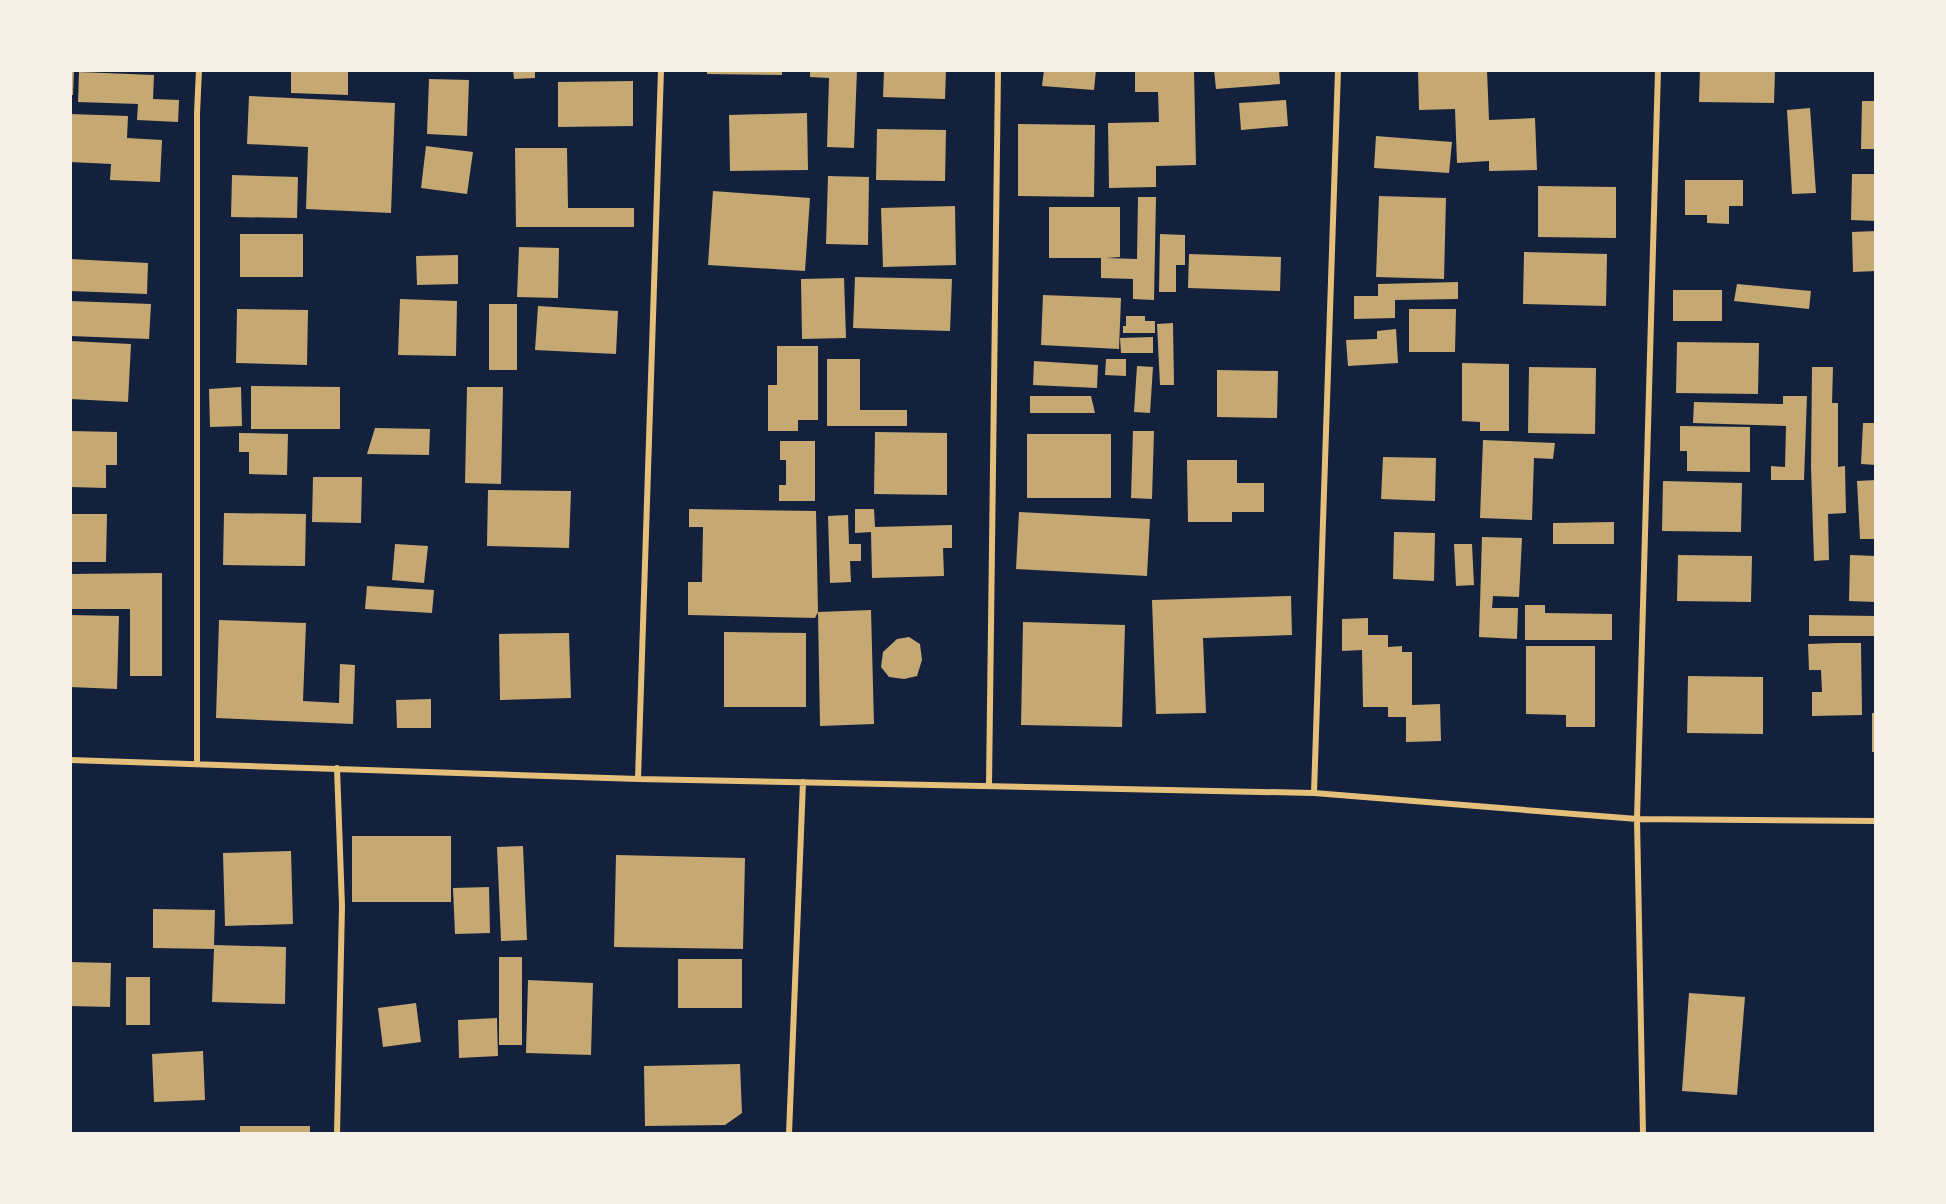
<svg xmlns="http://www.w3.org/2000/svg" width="1946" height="1204" viewBox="0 0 1946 1204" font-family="'PT Sans',sans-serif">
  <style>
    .building { fill: #c6a872 }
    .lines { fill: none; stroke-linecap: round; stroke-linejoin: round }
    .minor { stroke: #e5c07b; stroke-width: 6 }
  </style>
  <rect width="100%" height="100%" fill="#14213d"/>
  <path class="building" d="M70 70H74L73 95H70Z
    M291 70H348V95L291 93Z
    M513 70H535V78L514 79Z
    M707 70H782V75L707 74Z
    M810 70H857L854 148 827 147 829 78 810 77Z
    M884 70H946L945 99 883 97Z
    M1044 70H1096L1094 90 1042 86Z
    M1135 70H1194L1196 165 1156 166V187L1109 188 1108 123 1159 122 1158 92H1135Z
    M1214 70H1279L1280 84 1216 89Z
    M1418 70H1487L1489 120 1535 118 1537 170 1489 171V161L1457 163 1455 109 1419 110Z
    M1700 70H1775L1774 103 1699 102Z
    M79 72 154 75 153 99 179 100 178 122 137 120 138 104 78 102Z
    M429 79 469 80 467 136 427 134Z
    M633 81V126L558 127V82Z
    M249 96 395 103 391 213 306 209 308 147 247 144Z
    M1286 100 1288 126 1241 130 1239 103Z
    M1862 101H1876V149H1861Z
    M1810 108 1816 193 1792 194 1787 110Z
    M807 113 808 170 730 171 729 115Z
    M70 114 128 116 127 138 162 140 160 182 110 180 111 164 70 162Z
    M1018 124 1095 125 1094 197 1018 196Z
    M877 129 946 130 945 181 876 180Z
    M1376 136 1452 142 1449 173 1374 168Z
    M426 146 473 152 467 194 421 188Z
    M515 148H567L568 208H634V227H516Z
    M1852 174H1876V221L1851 220Z
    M232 175 298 177 297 218 231 217Z
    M828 176 869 177 868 245 826 244Z
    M1685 180H1743V206H1729V224L1707 223V215H1685Z
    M1538 186 1616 187V238L1538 237Z
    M713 191 810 198 805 271 708 265Z
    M1379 196 1446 198 1444 279 1376 277Z
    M1138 197H1156L1154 300 1133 299V279L1101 278V258H1049V207H1120V257L1106 258 1137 259Z
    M955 206 956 265 883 267 881 208Z
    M1876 231V271L1853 272 1852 232Z
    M240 234H303V277H240Z
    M1160 234 1185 235V265H1176V292H1159Z
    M519 247 559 248 558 298 517 297Z
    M1524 252 1607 254 1606 306 1523 304Z
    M1189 254 1281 257 1280 291 1188 288Z
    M458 255V284L417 285 416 256Z
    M70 259 148 263 147 294 70 291Z
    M855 277 952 279 950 331 853 328Z
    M844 278 846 338 802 339 801 279Z
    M1458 282V299L1395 300V318L1354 319V296H1378V284Z
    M1737 284 1811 291 1809 309 1734 301Z
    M1673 290H1722V321H1673Z
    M1043 295 1121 298 1119 349 1041 345Z
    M400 299 457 301 456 356 398 355Z
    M70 301 151 304 149 339 70 336Z
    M489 304H517V370H489Z
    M538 306 618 311 616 354 535 350Z
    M237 309 308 310 307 365 236 363Z
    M1409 309H1456L1455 352H1409Z
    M1126 316H1145V321H1155V333H1123V326H1126Z
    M1173 323 1174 385H1160L1157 324Z
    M1396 329 1398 363 1348 366 1346 340 1377 339V331Z
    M1153 337V353H1121L1120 338Z
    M70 341 131 344 128 402 70 399Z
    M1677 342 1759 343 1758 394 1676 393Z
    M777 346H818V420H798V431H768V385H777Z
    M827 359H860V410H907V426H827Z
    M1106 359H1126V376L1105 375Z
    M1034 361 1098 365 1097 388 1033 385Z
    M1462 363 1509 364V431H1480V422L1462 421Z
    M1137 366 1153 367 1150 413 1134 412Z
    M1529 367 1596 368 1595 434 1528 433Z
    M1812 367H1833L1832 403H1838V467L1845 466 1846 513 1828 514 1829 560 1814 561 1811 467Z
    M1217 370 1278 371 1277 418 1217 417Z
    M251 386 340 387V429H251Z
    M241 387 242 426 210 427 209 389Z
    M467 387H503L501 484 465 483Z
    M1030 396H1091L1095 413H1030Z
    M1783 396H1807L1804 480H1771V466L1785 467 1786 426 1693 423 1694 402 1783 404Z
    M1863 423H1876V465L1861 464Z
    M1680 426 1750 427V472L1687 471V451H1680Z
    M375 428 430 429 429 455 367 454Z
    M70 431 117 432V465H106V488L70 487Z
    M1133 431H1154L1152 499 1131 498Z
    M875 432 947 433V495L874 494Z
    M239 433 288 434 287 475 249 474V452H239Z
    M1027 434H1111V498H1027Z
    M1483 440 1555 443 1553 459 1534 458 1532 520 1480 518Z
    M780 441H815V501H779V485H786V460H780Z
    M1383 457 1436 458 1435 501 1381 499Z
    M1187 460H1237V483H1264V512H1232V522H1188Z
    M313 477H362L361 523 312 522Z
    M1876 480V539H1860L1857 481Z
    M1663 481 1742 483 1741 532 1662 531Z
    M488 490 571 491 569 548 487 546Z
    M689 509 816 511 818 612 871 610 874 724 820 726 818 612 815 618 688 615V582H702L703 527H689Z
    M855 509H874L875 527 952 525V548H943L944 576 872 578 871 532 855 533Z
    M1019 512 1150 519 1147 576 1016 569Z
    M224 513 306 514 305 566 223 565Z
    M70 514H107L106 562H70Z
    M848 515 849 544H861V561H850L851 582 830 583 828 516Z
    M1614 522V544H1553V523Z
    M1394 532 1435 533 1434 581 1393 579Z
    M1482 537 1522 538 1519 597 1493 596 1492 608H1518L1517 639 1479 637Z
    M395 544 428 546 424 583 392 580Z
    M1454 544H1472L1474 585 1456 586Z
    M1678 555 1752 556 1751 602 1677 601Z
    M1850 555 1876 556V602L1849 601Z
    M162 573V676H130V609H70V574Z
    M367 586 434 590 432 613 365 609Z
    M1291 596 1292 635 1203 638 1206 713 1156 714 1152 600Z
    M1525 605H1545V613L1612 614V640H1525Z
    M70 615 119 616 117 689 70 687Z
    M1809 615 1876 616V636H1809Z
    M1368 618V635H1388V647L1402 646V652H1412V705L1440 704 1441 741 1406 742V717H1388V707H1363L1362 650 1342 651V619Z
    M219 620 306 623 303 701 339 703 340 664 355 665 353 724 216 718Z
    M1023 622 1125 625 1122 727 1021 725Z
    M724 632 806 633V707H724Z
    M569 633 571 698 500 700 499 634Z
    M909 637 920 644 922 660 917 676 904 679 889 677 881 667 883 652 897 639Z
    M1838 643H1861L1862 715 1812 716V692H1822L1821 670H1809L1808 644Z
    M1526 646H1595V727H1566V715L1526 714Z
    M1688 676 1763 677V734L1687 733Z
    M431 699V728H397L396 700Z
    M1872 713H1876V752H1872Z
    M352 836H451V902H352Z
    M523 846 527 940 501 941 497 847Z
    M291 851 293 924 225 926 223 853Z
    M616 855 745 858 743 949 614 947Z
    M489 887 490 933 455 934 453 888Z
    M153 909 215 910 214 945 286 947 285 1004 212 1002 214 949 153 948Z
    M499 957H522V1045H499Z
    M678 959H742V1008H678Z
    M70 962 111 963 110 1007 70 1006Z
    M126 977H150V1025H126Z
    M528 980 593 983 591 1055 526 1053Z
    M1689 993 1745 997 1737 1095 1682 1091Z
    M416 1003 421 1042 383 1047 378 1008Z
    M497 1018 498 1056 459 1058 458 1020Z
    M203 1051 205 1100 154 1102 152 1054Z
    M740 1064 742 1113 725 1125 645 1126 644 1066Z
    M240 1126H310V1134H240Z"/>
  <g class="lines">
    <path class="minor" d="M70 760 638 779 1314 793 1637 819 1876 821
      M197 763V113L199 70
      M638 779 661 70
      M989 785 998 70
      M1314 793 1338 70
      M337 1134 342 906 337 768
      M789 1134 803 782
      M1643 1134 1637 819 1658 70"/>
  </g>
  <rect width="1946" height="1204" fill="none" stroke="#f6f1e7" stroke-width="144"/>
</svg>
